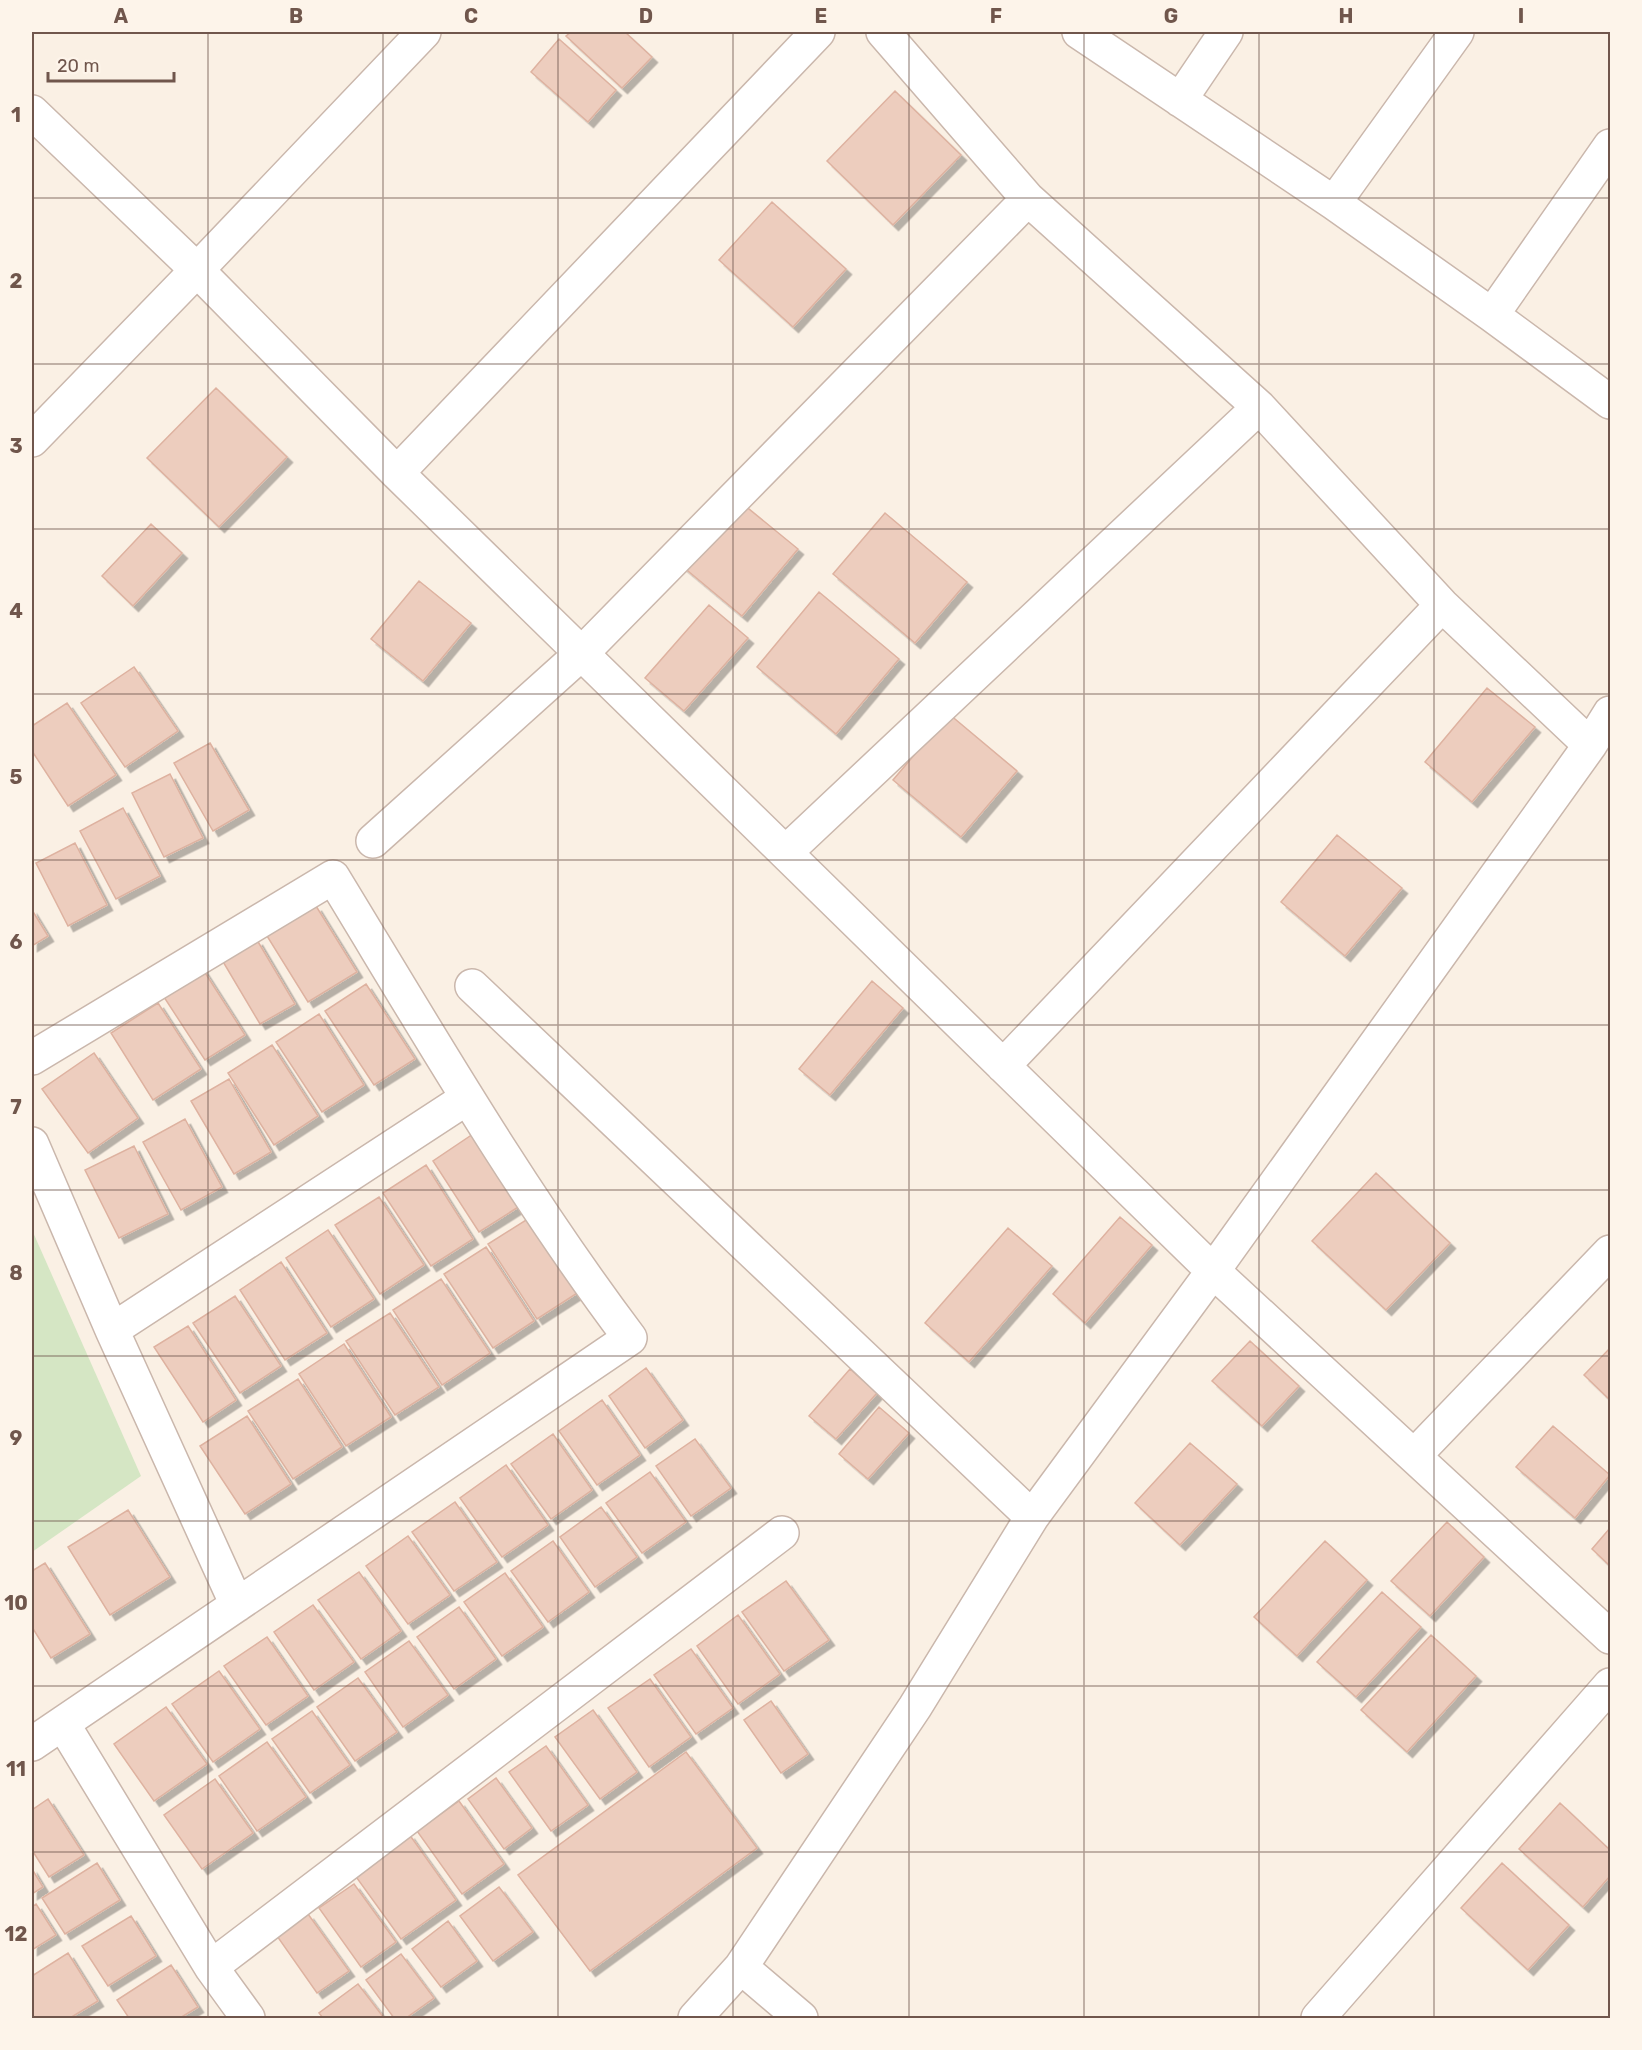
<svg xmlns="http://www.w3.org/2000/svg" width="1642" height="2050" viewBox="0 0 1642 2050" font-family="Rubik,sans-serif">
  <style>
    .green { fill: #d5e6c4 }
    .building { fill: #edcdbe; stroke: #deb2a0; stroke-width: 1.5; filter: url(#shadow) }
    .lines { fill: none; stroke-linecap: round; stroke-linejoin: round }
    .minor-casing { stroke: #cab7ac; stroke-width: 36 }
    .minor { stroke: #fff; stroke-width: 33 }
    .grid { fill: none; stroke: #70564c; stroke-width: 1.5; stroke-opacity: 0.55 }
    .neatline { fill: none; stroke: #70564c; stroke-width: 2 }
    .grid-label { font-size: 20px; text-anchor: middle; font-weight: bold; fill: #70564c }
  </style>
  <defs>
    <filter id="shadow"><feDropShadow dx="5.5" dy="5.5" stdDeviation="0" flood-color="#0004"/></filter>
  </defs>
  <rect width="100%" height="100%" fill="#faf0e4"/>
  <path class="green" d="M32 1230 141 1476 32 1552Z"/>
  <path class="building" d="M571 32H625L652 57 622 88 566 36Z
    M559 39 616 90 588 122 531 72Z
    M895 91 961 155 893 225 827 161Z
    M772 202 846 269 793 327 719 260Z
    M216 388 287 457 219 527 147 458Z
    M738 500 798 549 742 616 682 566Z
    M885 513 967 582 915 643 833 574Z
    M151 524 182 553 133 606 102 576Z
    M419 581 471 623 423 681 371 639Z
    M819 592 899 659 836 734 757 667Z
    M709 605 748 638 684 711 645 678Z
    M134 667 178 731 125 767 81 703Z
    M1487 688 1535 727 1472 802 1425 762Z
    M67 703 116 775 68 806 32 751V726Z
    M949 714 1017 771 961 837 893 780Z
    M210 743 249 810 213 831 174 763Z
    M170 774 203 838 164 857 132 793Z
    M123 808 160 876 116 899 80 831Z
    M1337 835 1402 888 1345 956 1281 902Z
    M75 843 107 905 68 926 36 863Z
    M316 906 357 972 308 1002 267 936Z
    M32 910 48 936 32 946Z
    M257 940 295 1004 260 1024 222 960Z
    M202 968 245 1035 205 1060 162 994Z
    M872 981 903 1008 830 1095 799 1069Z
    M366 984 415 1059 374 1085 325 1011Z
    M158 1003 201 1069 153 1100 111 1033Z
    M319 1014 364 1085 322 1112 276 1042Z
    M272 1045 318 1116 274 1145 228 1073Z
    M94 1053 138 1118 88 1153 42 1089Z
    M229 1079 271 1152 234 1174 191 1101Z
    M185 1119 222 1187 181 1210 143 1142Z
    M476 1132 523 1204 479 1232 433 1161Z
    M134 1146 168 1214 119 1238 85 1170Z
    M426 1165 473 1239 431 1266 383 1193Z
    M1376 1173 1450 1243 1386 1310 1312 1241Z
    M379 1197 424 1265 380 1294 335 1225Z
    M534 1215 582 1290 537 1319 488 1244Z
    M1120 1217 1152 1245 1085 1323 1053 1294Z
    M1008 1228 1052 1266 969 1362 925 1323Z
    M328 1230 374 1299 331 1327 286 1258Z
    M486 1247 534 1321 493 1348 444 1274Z
    M281 1262 327 1333 285 1360 240 1290Z
    M441 1279 490 1353 442 1385 393 1310Z
    M235 1296 281 1366 240 1393 193 1323Z
    M390 1313 439 1387 395 1415 346 1341Z
    M188 1326 236 1400 203 1422 154 1347Z
    M1250 1341 1299 1386 1262 1426 1212 1381Z
    M344 1344 391 1417 346 1446 299 1374Z
    M1610 1348V1400L1584 1375Z
    M646 1368 683 1420 645 1448 609 1396Z
    M850 1369 877 1393 836 1439 809 1416Z
    M298 1379 342 1447 293 1479 248 1411Z
    M602 1400 640 1455 597 1485 559 1431Z
    M879 1407 909 1433 868 1479 839 1454Z
    M247 1416 291 1484 245 1514 200 1446Z
    M1553 1426 1610 1475 1575 1518 1516 1467Z
    M553 1434 592 1490 551 1519 511 1464Z
    M695 1439 731 1488 691 1516 656 1466Z
    M1190 1443 1237 1484 1180 1545 1135 1503Z
    M506 1465 548 1525 502 1557 460 1498Z
    M650 1472 686 1522 642 1553 606 1503Z
    M455 1502 497 1562 454 1591 412 1532Z
    M601 1507 637 1557 595 1587 560 1537Z
    M128 1510 170 1577 110 1615 68 1547Z
    M1447 1522 1484 1557 1430 1616 1391 1581Z
    M1610 1528V1566L1592 1549Z
    M408 1536 450 1595 408 1624 366 1566Z
    M553 1541 589 1592 548 1622 511 1571Z
    M1325 1541 1367 1580 1297 1656 1254 1617Z
    M45 1563 90 1634 51 1658 32 1627V1571Z
    M359 1572 401 1631 361 1659 318 1600Z
    M505 1573 543 1627 502 1656 464 1602Z
    M786 1581 829 1640 784 1671 742 1612Z
    M1382 1592 1421 1627 1356 1697 1317 1662Z
    M313 1605 354 1662 314 1690 274 1632Z
    M459 1607 496 1659 454 1689 417 1637Z
    M738 1615 780 1674 738 1704 697 1646Z
    M1431 1635 1476 1676 1407 1752 1361 1710Z
    M267 1637 308 1696 266 1725 224 1666Z
    M409 1641 448 1695 403 1727 365 1672Z
    M691 1649 733 1708 696 1734 654 1675Z
    M219 1671 260 1729 213 1762 172 1704Z
    M358 1678 397 1732 355 1761 317 1707Z
    M650 1679 691 1737 649 1767 608 1708Z
    M771 1701 808 1754 781 1773 744 1720Z
    M166 1707 207 1764 154 1801 114 1744Z
    M593 1710 637 1772 600 1799 555 1737Z
    M312 1711 350 1765 310 1793 272 1739Z
    M267 1742 306 1797 257 1831 219 1776Z
    M546 1746 588 1805 551 1831 509 1772Z
    M686 1752 757 1848 590 1971 518 1875Z
    M496 1778 532 1828 504 1849 468 1799Z
    M215 1779 253 1833 202 1869 164 1815Z
    M48 1799 84 1855 49 1877 32 1850V1810Z
    M459 1801 504 1864 462 1894 417 1831Z
    M1560 1803 1610 1850V1876L1583 1907 1519 1849Z
    M409 1834 456 1900 401 1939 354 1874Z
    M97 1863 120 1900 65 1934 42 1898Z
    M1502 1863 1569 1925 1528 1970 1461 1908Z
    M32 1869 43 1887 32 1894Z
    M354 1884 396 1942 361 1967 319 1908Z
    M499 1887 533 1932 493 1961 460 1916Z
    M36 1904 56 1935 32 1950V1907Z
    M308 1914 349 1971 317 1993 277 1936Z
    M131 1916 156 1956 108 1986 82 1946Z
    M448 1921 477 1961 441 1987 412 1949Z
    M68 1953 98 2001 70 2018H32V1976Z
    M401 1954 434 1998 406 2018H394L366 1980Z
    M171 1965 198 2007 180 2018H129L117 2000Z
    M358 1984 384 2018H323L319 2013Z"/>
  <g class="lines">
    <g class="minor-casing">
      <path id="minor" d="M883 32 1028 199 1259 407 1442 605 1590 745
        M1079 32 1334 203 1492 315 1610 402
        M1180 100 1226 32
        M32 112 197 270 397 473 1213 1271 1610 1637
        M1334 203 1457 32
        M1492 315 1610 146
        M32 440 197 270 424 32
        M397 473 818 32
        M373 841 582 653 1028 199
        M786 852 1259 407
        M472 986 1032 1517
        M32 1058 333 877C428 1033 520 1192 630 1338L32 1744
        M1003 1066 1442 605
        M32 1144 112 1330 237 1605
        M112 1330 467 1098
        M1414 1456 1610 1252
        M63 1724 211 1967 248 2018
        M211 1967 782 1533
        M741 1967 801 2018
        M695 2018 741 1967 915 1707 1032 1517 1213 1271 1590 745 1610 713
        M1318 2018 1610 1685"/>
    </g>
    <use href="#minor" class="minor"/>
  </g>
  <path class="grid" d="M208 32V2018M383 32V2018M558 32V2018M733 32V2018M909 32V2018M1084 32V2018M1259 32V2018M1434 32V2018M32 198H1610M32 364H1610M32 529H1610M32 694H1610M32 860H1610M32 1025H1610M32 1190H1610M32 1356H1610M32 1521H1610M32 1686H1610M32 1852H1610"/>
  <rect width="1642" height="2050" fill="none" stroke="#fdf4ea" stroke-width="66"/>
  <path d="M48 72v9h126v-9" fill="none" stroke="#70564c" stroke-width="3"/>
  <text x="57" y="72" font-size="18" fill="#70564c" stroke="#fdf4ea" stroke-width="4.5" paint-order="stroke">20 m</text>
  <rect x="33" y="33" width="1576" height="1984" class="neatline"/>
  <g class="grid-label">
    <text x="121" y="23">A</text>
    <text x="296" y="23">B</text>
    <text x="471" y="23">C</text>
    <text x="646" y="23">D</text>
    <text x="821" y="23">E</text>
    <text x="996" y="23">F</text>
    <text x="1171" y="23">G</text>
    <text x="1346" y="23">H</text>
    <text x="1521" y="23">I</text>
    <text x="16" y="122">1</text>
    <text x="16" y="288">2</text>
    <text x="16" y="453">3</text>
    <text x="16" y="618">4</text>
    <text x="16" y="784">5</text>
    <text x="16" y="949">6</text>
    <text x="16" y="1114">7</text>
    <text x="16" y="1280">8</text>
    <text x="16" y="1445">9</text>
    <text x="16" y="1610">10</text>
    <text x="16" y="1776">11</text>
    <text x="16" y="1941">12</text>
  </g>
</svg>
